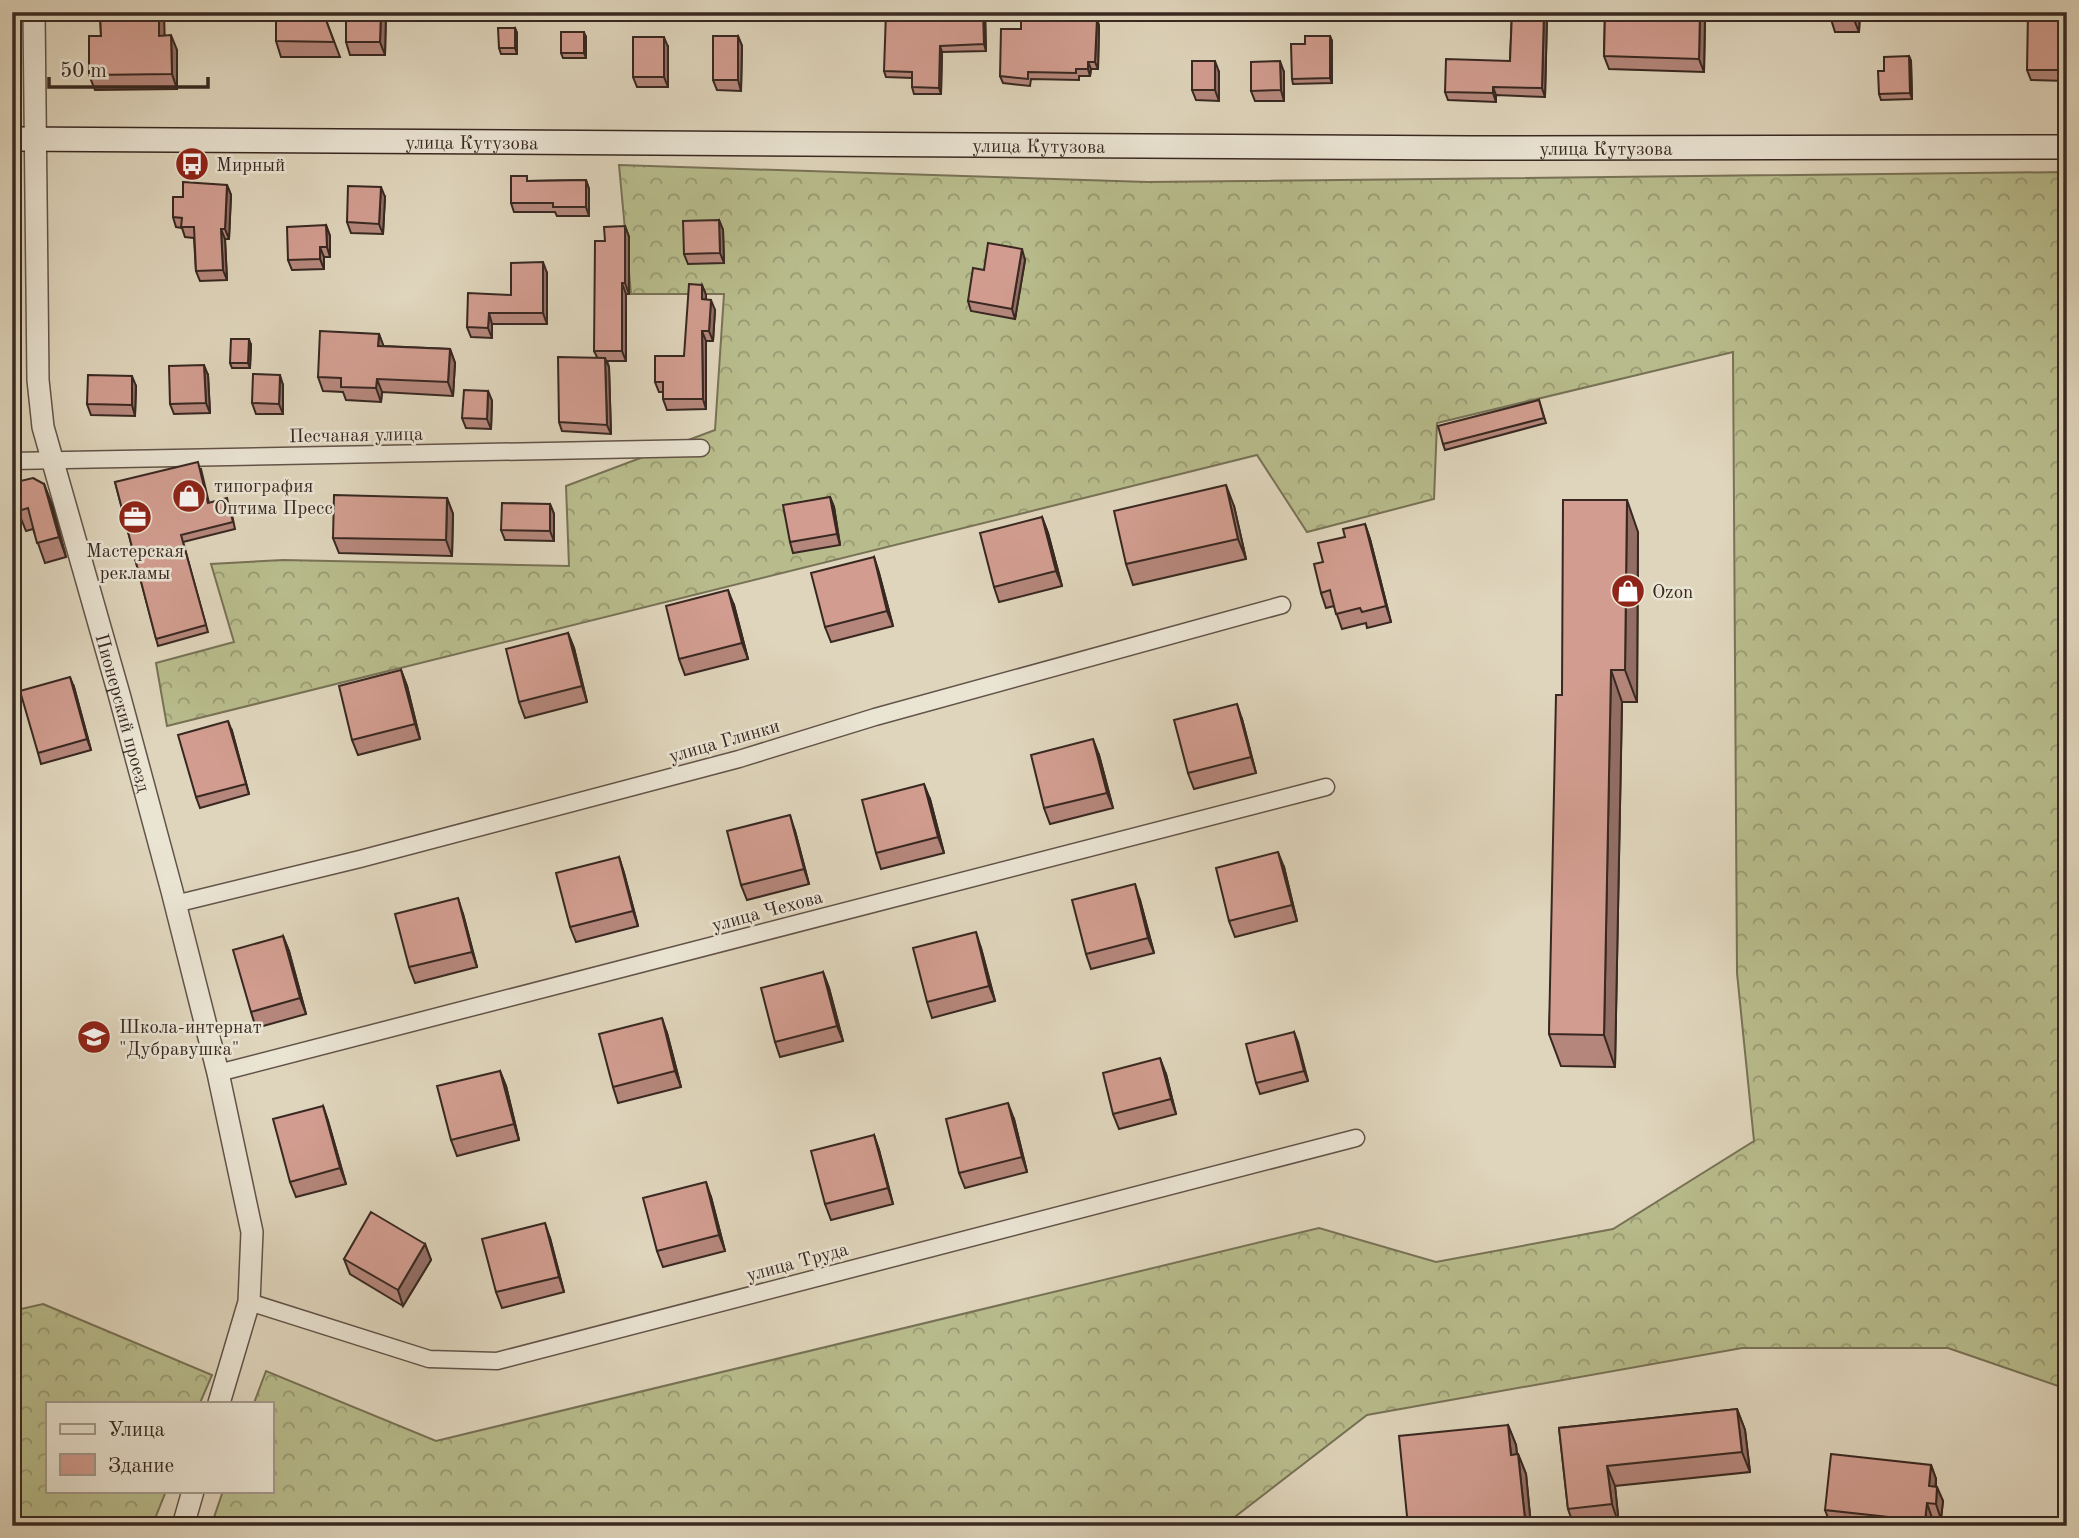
<svg xmlns="http://www.w3.org/2000/svg" width="2079" height="1538" viewBox="0 0 2079 1538" font-family="'Old Standard TT',serif">
  <style>
    .forest { fill: url(#forest-crowns); stroke: #787256; stroke-width: 2 }
    .lines { fill: none; stroke-linecap: round; stroke-linejoin: round }
    .minor-casing { stroke: #625348; stroke-width: 19 }
    .tertiary-casing { stroke: #625348; stroke-width: 24 }
    .secondary-casing { stroke: #382821; stroke-width: 26 }
    .minor { stroke: #eae4d3; stroke-width: 16 }
    .tertiary { stroke: #eae4d3; stroke-width: 21 }
    .secondary { stroke: #eae4d3; stroke-width: 23 }
    .wall { fill: #b5877c; stroke: #382821; stroke-width: 2 }
    .shaded-wall { fill: #936e65; stroke: #382821; stroke-width: 2 }
    .building { fill: #d29d90; stroke: #382821; stroke-width: 2 }
    .labels { text-anchor: middle; stroke-width: 5; stroke-linejoin: round; paint-order: stroke }
    .street-label { font-size: 19px; fill: #382821; stroke: #eae4d3 }
    .poi-label { font-size: 19px; fill: #382821; stroke: #eae4d3; text-anchor: start }
  </style>
  <defs>
    <pattern id="forest-crowns" width="20" height="18" patternUnits="userSpaceOnUse" patternTransform="scale(1.75)"><rect width="20" height="18" fill="#b8bc8c"/><path d="M2 6a3 3 0 1 1 6 0M12 15a3 3 0 1 1 6 0" fill="none" stroke="#979972"/></pattern>
  </defs>
  <rect width="100%" height="100%" fill="#dfd5bc"/>
  <filter id="stains"><feTurbulence type="fractalNoise" baseFrequency=".00286" numOctaves="4"/><feColorMatrix values="0 0 0 0 .2 0 0 0 0 .09 0 0 0 0 .02 0 0 0 .5 -.17"/></filter>
  <radialGradient id="worn" r=".72"><stop offset=".6" stop-color="#630" stop-opacity="0"/><stop offset="1" stop-color="#630" stop-opacity=".3"/></radialGradient>
  <path class="forest" d="M619 165 1147 182 2067 172V1389L1948 1348H1742L1367 1415 1232 1519 1213 1526H211L223 1491H271V1403H254L266 1371 436 1441 1319 1228 1436 1262 1613 1229 1754 1141 1737 973 1733 352 1437 423 1434 499 1307 532 1257 455 167 726 156 663 234 642 211 564 283 560 569 566 566 486 715 430 724 294H631Z
    M43 1304 212 1375 200 1403H47V1491H166L152 1526H12V1311Z"/>
  <g class="lines">
    <g class="minor-casing">
      <path id="minor" d="M12 461 701 448
        M175 904 360 859 739 759 875 717 1282 605
        M218 1073 1326 787
        M249 1302 429 1359 497 1361 1356 1138"/>
    </g>
    <g class="tertiary-casing">
      <g id="tertiary">
        <path id="s1" d="M34 12 38 380 43 427 119 694 172 891 218 1073 252 1232 249 1302 219 1403"/>
        <path d="M183 1526 193 1491"/>
      </g>
    </g>
    <g class="secondary-casing">
      <g id="secondary">
        <path id="s2" d="M12 139 1471 148 2067 147"/>
      </g>
    </g>
    <use href="#minor" class="minor"/>
    <use href="#tertiary" class="tertiary"/>
    <use href="#secondary" class="secondary"/>
  </g>
  <path class="wall" d="M100 12H164V35L177 50V89L95 90 89 75 101 36Z
    M323 12 340 57H281L276 41Z
    M386 12 385 55H350L346 42Z
    M985 12 986 51 942 52 941 94H914L912 87V78L886 77 884 71Z
    M1021 12H1055V18L1097 19 1099 26 1098 69H1091L1090 76H1079V80L1031 79 1030 86 1003 83 1000 76 1021 29Z
    M1512 12H1587V17L1547 16 1545 97 1496 95V102L1448 100 1445 92 1510 61Z
    M1605 12H1702L1705 19 1704 72 1609 69 1604 56Z
    M1860 12 1859 32H1835L1830 16Z
    M2067 12 2066 81 2031 80 2027 70Z
    M515 28 517 33V54H501L499 48Z
    M738 36 742 46 741 91 717 90 713 80Z
    M1330 36 1332 41V83L1293 84 1292 79 1305 44Z
    M586 37V58H563L561 53Z
    M668 47V87H637L633 77Z
    M1909 56 1911 61 1912 99 1881 100 1879 94 1884 71Z
    M1219 72V101L1196 100 1192 90Z
    M1284 72V101H1255L1251 91Z
    M586 180 589 189V216H557L555 212H514L511 203 529 181Z
    M227 185 231 195 229 239H225L227 280 200 281 196 271 194 238 185 237 182 228 176 227 173 217 183 197Z
    M385 197 383 234 351 233 347 222Z
    M719 220 723 230 724 263 688 264 684 254Z
    M326 225 330 236V257H324V269L292 270 288 260Z
    M625 226 629 237V294H626V361H607L609 367 611 434 562 431 559 422 597 357 594 351 605 241Z
    M1025 260 1015 319 971 311 968 301 984 270Z
    M547 273V324H492V338L471 337 467 327 511 295Z
    M702 285 706 295V299L715 310 713 341H706V409L667 410 663 399V392H659L655 382 684 356Z
    M379 334 383 346 450 349 455 363 453 396 382 392 381 402 346 400 343 392 323 391 318 377Z
    M251 345 250 368H232L230 363Z
    M208 375 210 413 174 414 170 404Z
    M283 385V414H256L252 403Z
    M136 386 135 416 91 415 87 404Z
    M488 391 492 401 491 429 466 428 462 418Z
    M1539 400 1546 423 1445 450 1443 444Z
    M201 469 209 503 230 505 235 529 183 542 208 632 158 646 115 482Z
    M44 484 52 505 66 557 45 563 33 529 26 531 18 511Z
    M830 497 834 507 840 545 793 553 790 542Z
    M447 498 453 514 452 556 339 553 333 538Z
    M550 504 554 514V541L505 540 501 530Z
    M1234 506 1246 559 1133 585 1126 564Z
    M1042 517 1048 533 1062 586 999 602 994 587Z
    M1365 524 1370 539 1391 622 1367 628 1366 623 1342 629 1334 606 1326 608 1321 593 1323 562 1345 537Z
    M1638 532 1637 702H1622L1615 1067 1561 1066 1549 1034 1562 695Z
    M874 557 879 573 893 626 831 642 825 627Z
    M734 605 748 659 685 675 679 659Z
    M568 633 574 648 587 702 525 718 519 702Z
    M401 670 407 686 420 739 358 755 352 740Z
    M74 687 91 750 41 764 38 753Z
    M1242 719 1256 773 1194 789 1188 773Z
    M232 731 249 794 200 808 196 797Z
    M1099 755 1113 808 1050 824 1044 808Z
    M930 799 944 853 881 869 876 853Z
    M795 831 809 884 747 900 741 885Z
    M619 857 624 873 638 926 576 942 570 927Z
    M1284 867 1297 921 1235 937 1229 921Z
    M1140 900 1154 953 1091 969 1086 954Z
    M463 914 477 967 415 983 409 967Z
    M283 936 289 951 306 1014 256 1028 251 1012Z
    M981 948 995 1001 932 1018 927 1002Z
    M823 972 829 988 843 1041 780 1057 775 1042Z
    M1294 1032 1308 1081 1260 1094 1256 1083Z
    M667 1033 681 1087 618 1103 613 1087Z
    M500 1071 506 1086 519 1140 457 1156 451 1140Z
    M1166 1074 1176 1114 1119 1129 1113 1114Z
    M323 1106 328 1121 346 1184 296 1197 290 1182Z
    M1014 1119 1027 1172 965 1188 959 1173Z
    M874 1135 879 1150 893 1204 831 1220 825 1204Z
    M711 1197 725 1251 663 1267 657 1251Z
    M550 1238 564 1292 502 1308 496 1292Z
    M425 1244 431 1260 403 1306 350 1274 344 1259Z
    M1737 1409 1745 1430 1750 1472 1615 1486 1619 1525 1574 1526 1568 1509 1559 1428Z
    M1508 1425 1516 1445 1517 1454H1518L1526 1474 1531 1526H1408Z
    M1931 1465 1936 1479V1487L1943 1501 1941 1519 1932 1518V1526H1841L1831 1525 1825 1510Z"/>
  <path class="shaded-wall" d="M159 12H164L165 50 159 36Z
    M381 12H386L385 55 380 42Z
    M983 12H985L986 51 984 44Z
    M1544 12H1546L1547 16 1545 97 1542 88Z
    M1700 12H1702L1705 19 1704 72 1699 59Z
    M1853 12H1860L1859 32 1853 17Z
    M2063 12H2067L2066 81 2062 70Z
    M1097 19 1099 26 1098 69 1095 62Z
    M515 28 517 33V54L515 48Z
    M584 32 586 37V58L584 53Z
    M171 35 177 50V89L172 74Z
    M738 36 742 46 741 91 738 80Z
    M1330 36 1332 41V83L1330 78Z
    M664 37 668 47V87L664 77Z
    M940 46 942 52 941 94 939 88Z
    M1909 56 1911 61 1912 99 1910 93Z
    M1215 61 1219 72V101L1215 90Z
    M1280 61 1284 72V101L1281 90Z
    M1088 62 1091 69 1090 76 1088 69Z
    M1493 87 1496 95V102L1493 93Z
    M586 180 589 189V216L586 207Z
    M227 185 231 195 229 239 225 229Z
    M381 187 385 197 383 234 379 224Z
    M719 220 723 230 724 263 720 253Z
    M326 225 330 236V257L327 247Z
    M625 226 629 237V294L625 283Z
    M221 229 225 239 227 280 223 270Z
    M320 247 324 257V269L320 259Z
    M1022 249 1025 260 1015 319 1012 309Z
    M543 262 547 273V324L543 313Z
    M622 283 626 294V361L622 351Z
    M702 285 706 295V309L702 299Z
    M711 300 715 310 713 341 709 331Z
    M489 313 492 324V338L488 328Z
    M702 331 706 341V409L703 399Z
    M379 334 384 347 378 346Z
    M249 339 251 345 250 368 248 363Z
    M450 349 455 363 453 396 448 382Z
    M605 358 609 367 611 434 607 425Z
    M204 365 208 375 210 413 206 403Z
    M280 375 283 385V414L279 404Z
    M132 376 136 386 135 416 132 405Z
    M377 379 382 392 381 402 376 388Z
    M488 391 492 401 491 429 487 419Z
    M44 484 52 505 66 557 59 537Z
    M1226 485 1234 506 1246 559 1238 539Z
    M830 497 834 507 840 545 837 534Z
    M447 498 453 514 452 556 446 540Z
    M1627 500 1638 532 1637 702 1625 670Z
    M550 504 554 514V541L550 531Z
    M1042 517 1048 533 1062 586 1056 571Z
    M1365 524 1370 539 1391 622 1386 606Z
    M874 557 879 573 893 626 887 611Z
    M728 590 734 605 748 659 742 643Z
    M568 633 574 648 587 702 582 686Z
    M401 670 407 686 420 739 415 724Z
    M1611 670 1622 702 1615 1067 1604 1035Z
    M70 677 74 687 91 750 87 739Z
    M1237 704 1242 719 1256 773 1251 757Z
    M228 721 232 731 249 794 246 784Z
    M1093 739 1099 755 1113 808 1107 793Z
    M924 784 930 799 944 853 938 837Z
    M790 815 795 831 809 884 804 869Z
    M1278 852 1284 867 1297 921 1292 905Z
    M619 857 624 873 638 926 633 911Z
    M1135 884 1140 900 1154 953 1148 938Z
    M458 898 463 914 477 967 472 952Z
    M976 932 981 948 995 1001 989 986Z
    M283 936 289 951 306 1014 300 998Z
    M823 972 829 988 843 1041 837 1026Z
    M662 1018 667 1033 681 1087 675 1071Z
    M1294 1032 1298 1042 1308 1081 1304 1071Z
    M1160 1058 1166 1074 1176 1114 1171 1099Z
    M500 1071 506 1086 519 1140 514 1124Z
    M1008 1103 1014 1119 1027 1172 1022 1157Z
    M323 1106 328 1121 346 1184 340 1168Z
    M874 1135 879 1150 893 1204 888 1188Z
    M706 1182 711 1197 725 1251 719 1235Z
    M545 1223 550 1238 564 1292 559 1277Z
    M425 1244 431 1260 403 1306 398 1290Z
    M1737 1409 1745 1430 1750 1472 1742 1452Z
    M1508 1425 1516 1445 1519 1475 1511 1455Z
    M1518 1454 1526 1474 1531 1526H1527L1525 1519Z
    M1931 1465 1936 1479 1934 1500 1929 1486Z
    M1607 1466 1615 1486 1619 1525 1612 1504Z
    M1937 1487 1943 1501 1941 1519 1936 1504Z
    M1927 1503 1932 1518V1526H1927L1925 1521Z"/>
  <path class="building" d="M100 12H159V36L171 35 172 74 89 75V36H101Z
    M276 12H323L334 42 276 41Z
    M346 12H381L380 42H346Z
    M886 12H983L984 44 940 46 939 88 912 87V72L884 71Z
    M1021 12H1052V18L1097 19 1095 62H1088V69H1076V73L1028 72V79L1000 76 1001 29H1021Z
    M1512 12H1544L1542 88 1493 87V93L1445 92 1446 59 1510 61Z
    M1605 12H1700L1699 59 1604 56Z
    M1830 12H1853V17L1830 16Z
    M2028 12H2063L2062 70H2027Z
    M498 28H515V48H499Z
    M561 32H584V53H561Z
    M713 36H738V80H713Z
    M1305 36H1330V78L1292 79 1291 44H1305Z
    M633 37H664V77H633Z
    M1909 56 1910 93 1879 94 1878 71H1884V57Z
    M1192 61H1215V90H1192Z
    M1280 61 1281 90 1251 91V62Z
    M511 176H527V181L586 180V207H553V203H511Z
    M183 182 227 185 225 229H221L223 270 196 271 194 227H181L182 218 173 217V197H183Z
    M348 186 381 187 379 224 347 222Z
    M719 220 720 253 684 254 683 221Z
    M326 225 327 247H320V259L288 260 287 227Z
    M625 226V283H622V351H594L595 241H605L604 227Z
    M988 243 1022 249 1012 309 968 301 973 268 984 270Z
    M543 262V313H489L488 328 467 327 468 293 511 295V263Z
    M689 284 702 285V299L711 300 709 331H702L703 399H663V382H655V356H684Z
    M320 331 379 334 378 346 450 349 448 382 377 379 376 388 341 387V378L318 377Z
    M231 339H249L248 363H230Z
    M558 357 605 358 607 425 559 422Z
    M204 365 206 403 170 404 169 366Z
    M253 374 280 375 279 404 252 403Z
    M88 375 132 376V405L87 404Z
    M464 390 488 391 487 419 462 418Z
    M1539 400 1544 418 1443 444 1438 426Z
    M198 462 208 503 227 498 233 522 181 535 206 625 156 639 115 482Z
    M33 478 44 484 59 537 37 543 28 508 18 511 12 489V483Z
    M1226 485 1238 539 1126 564 1114 511Z
    M334 495 447 498 446 540 333 538Z
    M830 497 837 534 790 542 783 505Z
    M1563 500H1627L1625 670H1611L1604 1035 1549 1034 1556 695H1562Z
    M502 503 550 504V531L501 530Z
    M1042 517 1056 571 994 587 980 533Z
    M1365 524 1386 606 1362 612 1360 608 1336 614 1330 590 1321 593 1314 564 1323 562 1318 543 1345 537 1343 529Z
    M874 557 887 611 825 627 811 573Z
    M728 590 742 643 679 659 666 606Z
    M568 633 582 686 519 702 506 649Z
    M401 670 415 724 352 740 339 686Z
    M70 677 87 739 38 753 20 691Z
    M1237 704 1251 757 1188 773 1174 720Z
    M228 721 246 784 196 797 178 735Z
    M1093 739 1107 793 1044 808 1031 755Z
    M924 784 938 837 876 853 862 800Z
    M790 815 804 869 741 885 727 831Z
    M1278 852 1292 905 1229 921 1216 868Z
    M619 857 633 911 570 927 556 873Z
    M1135 884 1148 938 1086 954 1072 900Z
    M458 898 472 952 409 967 395 914Z
    M976 932 989 986 927 1002 913 948Z
    M283 936 300 998 251 1012 233 950Z
    M823 972 837 1026 775 1042 761 988Z
    M662 1018 675 1071 613 1087 599 1034Z
    M1294 1032 1304 1071 1256 1083 1246 1044Z
    M1160 1058 1171 1099 1113 1114 1103 1073Z
    M500 1071 514 1124 451 1140 437 1086Z
    M1008 1103 1022 1157 959 1173 946 1119Z
    M323 1106 340 1168 290 1182 273 1119Z
    M874 1135 888 1188 825 1204 811 1151Z
    M706 1182 719 1235 657 1251 643 1198Z
    M371 1212 425 1244 398 1290 344 1259Z
    M545 1223 559 1277 496 1292 482 1239Z
    M1737 1409 1742 1452 1607 1466 1612 1504 1568 1509 1559 1428Z
    M1508 1425 1511 1455 1518 1454 1525 1519 1461 1526H1408L1399 1436Z
    M1831 1454 1931 1465 1929 1486 1937 1487 1936 1504 1927 1503 1925 1521 1825 1510Z"/>
  <defs>
    <g id="bus-disc" transform="scale(1.75)"><circle r="9.5" fill="#8f2418" stroke="#eae4d3"/><path d="M-5-6H5V4H4V6H2V4H-2V6H-4V4H-5ZM-3.5-4V0h7V-4ZM-3.5 1.2v1.5H-2V1.2ZM2 1.2v1.5H3.5V1.2Z" fill="#fff"/></g>
    <g id="shop-disc" transform="scale(1.75)"><circle r="9.5" fill="#8f2418" stroke="#eae4d3"/><path d="M-5-2.5h2.3a2.7 3.5 0 0 1 5.4 0H5L5.5 6h-11ZM-1.5-2.5h3a1.5 2.3 0 0 0-3 0Z" fill="#fff"/></g>
    <g id="office-disc" transform="scale(1.75)"><circle r="9.5" fill="#8f2418" stroke="#eae4d3"/><path d="M-6-3h4V-5.5h4V-3h4V5H-6ZM-1-4.5V-3h2v-1.5ZM-6 0V1H6V0Z" fill="#fff"/></g>
    <g id="school-disc" transform="scale(1.75)"><circle r="9.5" fill="#8f2418" stroke="#eae4d3"/><path d="M0-5L7-2L0 1L-7-2ZM-4 1L0 2.5L4 1V4Q0 6-4 4Z" fill="#fff"/></g>
  </defs>
  <g fill-rule="evenodd">
    <use href="#bus-disc" x="192" y="164"/>
    <use href="#shop-disc" x="189" y="496"/>
    <use href="#office-disc" x="135" y="517"/>
    <use href="#shop-disc" x="1628" y="591"/>
    <use href="#school-disc" x="94" y="1037"/>
  </g>
  <g class="labels">
    <g class="street-label">
      <text dy="7" stroke="none"><textPath href="#s2" startOffset="460">улица Кутузова</textPath></text>
      <text dy="7" stroke="none"><textPath href="#s2" startOffset="1027">улица Кутузова</textPath></text>
      <text dy="7" stroke="none"><textPath href="#s2" startOffset="1594">улица Кутузова</textPath></text>
      <text transform="translate(356 434) rotate(-1)" y="7">Песчаная улица</text>
      <text dy="7" stroke="none"><textPath href="#s1" startOffset="712">Пионерский проезд</textPath></text>
      <text transform="translate(724 740) rotate(-16)" y="7">улица Глинки</text>
      <text transform="translate(767 910) rotate(-15)" y="7">улица Чехова</text>
      <text transform="translate(797 1261) rotate(-15)" y="7">улица Труда</text>
    </g>
    <g class="poi-label">
      <text x="216" y="171">Мирный</text>
      <text x="214" y="492">типография<tspan x="214" dy="22">Оптима Пресс</tspan></text>
      <text x="135" y="557" text-anchor="middle">Мастерская<tspan x="135" dy="22">рекламы</tspan></text>
      <text x="1652" y="598">Ozon</text>
      <text x="119" y="1033">Школа-интернат<tspan x="119" dy="22">"Дубравушка"</tspan></text>
    </g>
  </g>
  <rect width="2079" height="1538" fill="none" stroke="#dfd5bc" stroke-width="42"/>
  <rect x="14" y="14" width="2051" height="1510" fill="none" stroke="#382821" stroke-width="3.5"/>
  <rect x="21" y="21" width="2037" height="1496" fill="none" stroke="#382821" stroke-width="2"/>
  <rect x="46" y="1402" width="228" height="91" fill="#eae4d3" stroke="#a3998c" stroke-width="2"/>
  <rect x="60" y="1424" width="35" height="10" fill="#eae4d3" stroke="#a3998c" stroke-width="2"/>
  <text x="108" y="1436" font-size="21" fill="#382821">Улица</text>
  <rect x="60" y="1454" width="35" height="21" fill="#d29d90" stroke="#a3998c" stroke-width="2"/>
  <text x="108" y="1472" font-size="21" fill="#382821">Здание</text>
  <path d="M49 77v10h159v-10" fill="none" stroke="#382821" stroke-width="3.5"/>
  <text x="60" y="77" font-size="21" fill="#382821" stroke="#eae4d3" stroke-width="5" paint-order="stroke">50 m</text>
  <rect width="100%" height="100%" filter="url(#stains)"/>
  <rect width="100%" height="100%" fill="url(#worn)"/>
</svg>
